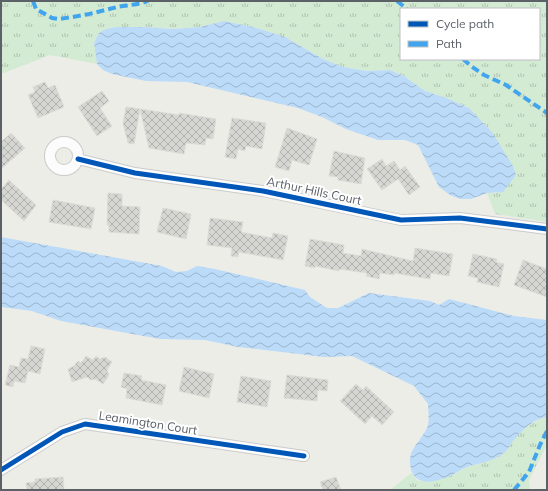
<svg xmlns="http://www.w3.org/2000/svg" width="548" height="491" viewBox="0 0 548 491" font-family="Mulish,sans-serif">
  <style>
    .grass { fill: url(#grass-tufts); fill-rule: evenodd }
    .water { fill: url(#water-waves) }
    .building { fill: url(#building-cross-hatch); stroke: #dddcd6 }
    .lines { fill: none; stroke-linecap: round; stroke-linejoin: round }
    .minor-casing { stroke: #cacbca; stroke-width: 12 }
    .minor { stroke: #fcfcfc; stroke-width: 10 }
    .quiet { stroke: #40a5ee; stroke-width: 4; stroke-dasharray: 8 4; stroke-linecap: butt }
    .cycleway-casing { stroke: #fff; stroke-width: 8 }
    .cycleway { stroke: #0057b8; stroke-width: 5 }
    .labels { text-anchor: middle; stroke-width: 4; stroke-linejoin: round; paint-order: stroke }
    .street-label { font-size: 12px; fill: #5c6067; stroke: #fff }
  </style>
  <defs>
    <pattern id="grass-tufts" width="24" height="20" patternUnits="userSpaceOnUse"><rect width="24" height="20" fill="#d4ebd3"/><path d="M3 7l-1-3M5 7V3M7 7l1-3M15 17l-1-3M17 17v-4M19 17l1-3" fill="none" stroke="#afc2af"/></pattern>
    <pattern id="water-waves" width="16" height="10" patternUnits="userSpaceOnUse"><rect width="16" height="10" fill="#bbdbf8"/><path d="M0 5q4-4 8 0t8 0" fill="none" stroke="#9bb5cd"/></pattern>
    <pattern id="building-cross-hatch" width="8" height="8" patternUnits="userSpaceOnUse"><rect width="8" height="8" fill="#d6d6d2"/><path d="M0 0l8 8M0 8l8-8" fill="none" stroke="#b1b1ae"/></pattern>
  </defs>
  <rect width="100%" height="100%" fill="#edede8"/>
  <path class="grass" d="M1 1H547V222L495 214 487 193H497L513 166 469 108 449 99 425 91 404 76 391 70 367 71 343 67 323 59 285 37 253 27 224 21 200 27 173 29 144 27H116L106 29 94 42 97 64 50 55 1 74ZM401 9H539V59H401Z
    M547 417V445L529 480 530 490H390L411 473 418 481 453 475 465 468 497 457 522 430 541 418Z"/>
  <path class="water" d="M224 21 253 27 285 37 323 59 343 67 367 71 390 70 404 76 425 91 449 99 469 108 492 132 513 166 516 175 503 192 487 193 471 199H460L450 195 439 187 418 145 405 140H378L346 129 322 117 298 108 187 82 146 81 112 74 103 70 97 64 94 43 99 33 106 29 116 27H144L173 29 200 27Z
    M1 237 162 266 176 272 187 271 197 266 215 269 305 290 310 297 327 308H338L369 293 430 301 439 305 449 299 514 316 547 320V417C533 419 522 430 513 441 510 445 508 450 504 453 494 461 479 463 467 467 462 469 458 472 454 474 436 483 411 489 410 462 409 449 422 439 427 428 430 422 428 410 428 404L414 386 352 356 324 357 238 347 205 340 160 339 61 321 32 311 1 307Z"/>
  <path class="building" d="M45 82 48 88 55 85 64 107 38 118 28 95 35 92 33 87Z
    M102 91 109 101 100 108 112 126 97 136 78 107Z
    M126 107 140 109 134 144 128 143 123 123Z
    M140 109 179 115V113L216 119 213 139 206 138 205 145 186 143 184 154 149 148Z
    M232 118 266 123 262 149 246 146 245 151 238 149 236 159 225 157Z
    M287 128 317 139 309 165 292 160 289 171 275 167Z
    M11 133 25 148 1 169V142Z
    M334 151 365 158 361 184 338 180V177L329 176Z
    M382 159 386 166 394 161 400 170 405 166 420 187 409 195 398 179 382 190 367 169Z
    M9 180 36 205 24 221 1 200V189Z
    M108 193 122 194V206L140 207 139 234 109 232V225H107Z
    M53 200 95 208 91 229 49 222Z
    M163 208 191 214 186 239 157 232Z
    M210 218 243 222 241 232 272 238 273 233 288 236 283 260 239 252 238 257 231 256 232 248 207 245Z
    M310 239 344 245 343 253 361 256 362 249 413 261 415 248 453 254 449 276 431 273 430 279 394 273V275L380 273 379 279 366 276 367 273 339 269V271L315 266V268L305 266Z
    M473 254 497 259 496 262 504 264 499 287 477 282 478 278 468 276Z
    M523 260 547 269V297L514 285Z
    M31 346 45 349 40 374 28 371 25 383 14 381 13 387 5 385 10 365 19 367 21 358 28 359Z
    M86 356 93 360 96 356 100 359 105 357 112 362 107 370 109 375 103 384 95 379 91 380 87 377 72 382 68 369 74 366 78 361 81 363Z
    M184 367 214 374 209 398 179 391Z
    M124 373 142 376 141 380 166 385 162 405 126 398 127 389 121 387Z
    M287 375 328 380 327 391 318 390 317 401 284 398Z
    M241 376 271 381 267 407 237 402Z
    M356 384 363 390 366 386 394 412 382 425 372 416 365 424 340 401Z
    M63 477 64 490H27L26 483 35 482V479Z
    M336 477 341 490H323L320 482Z"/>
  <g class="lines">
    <g class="minor-casing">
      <path id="minor" d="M50 156a14 14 0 1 1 28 0a14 14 0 1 1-28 0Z
        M78 159 135 173 263 191 401 220 460 218 547 229
        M1 470 62 432 85 424 304 456"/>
    </g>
    <use href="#minor" class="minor"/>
    <path class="quiet" d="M33 1 36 9 52 18 58 19C78 17 98 12 117 7 127 5 138 5 148 1
      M397 1 407 9
      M463 59 471 66 484 75 506 85 547 113
      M514 490 529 472 540 445 547 431"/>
    <g class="cycleway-casing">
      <path id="cycleway" d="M78 159 135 173 263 191 401 220 460 218 547 229
        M1 470 62 432 85 424 304 456"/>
    </g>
    <use href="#cycleway" class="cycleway"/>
  </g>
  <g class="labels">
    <g class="street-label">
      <text transform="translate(314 191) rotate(12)" y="4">Arthur Hills Court</text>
      <text transform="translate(148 423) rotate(9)" y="4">Leamington Court</text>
    </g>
  </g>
  <rect width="548" height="491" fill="none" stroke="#5c6067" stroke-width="4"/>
  <rect x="400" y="8" width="140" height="52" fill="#ffffff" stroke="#bebfc2"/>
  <rect x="408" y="21" width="20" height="6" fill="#0057b8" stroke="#bebfc2"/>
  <text x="436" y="28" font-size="12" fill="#5c6067">Cycle path</text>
  <rect x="408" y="41" width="20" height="6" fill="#40a5ee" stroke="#bebfc2"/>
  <text x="436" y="48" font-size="12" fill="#5c6067">Path</text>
</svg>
